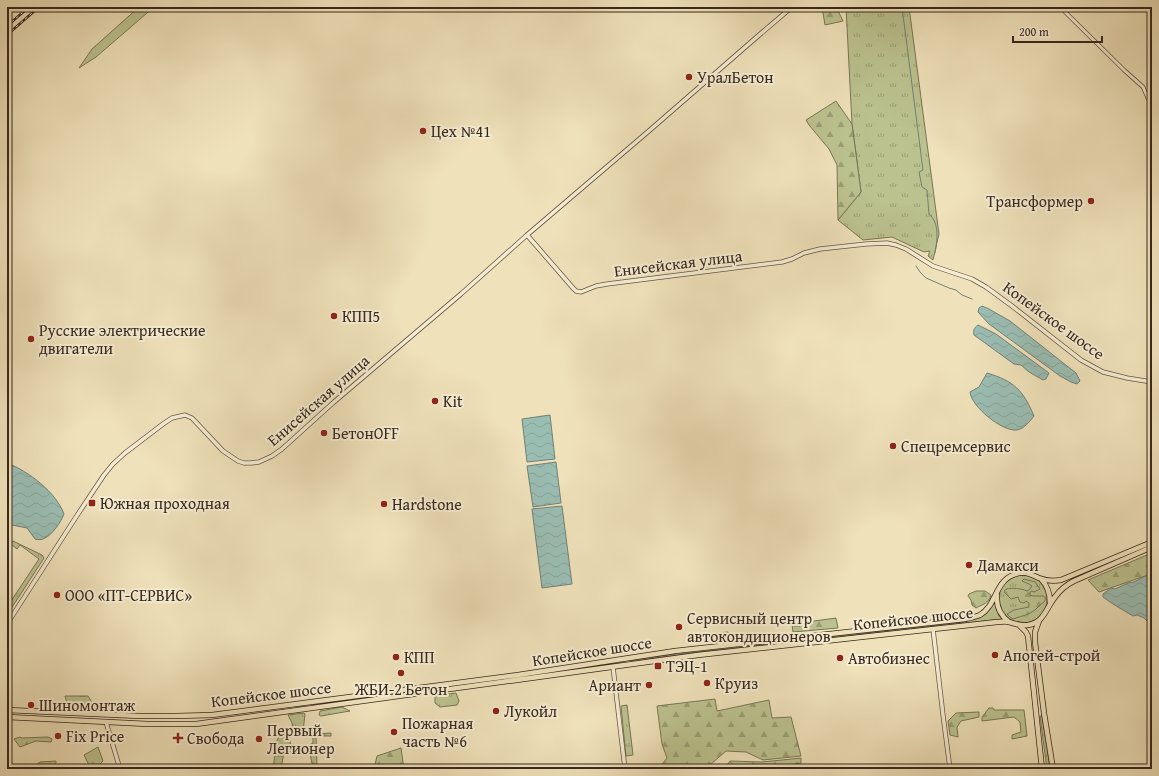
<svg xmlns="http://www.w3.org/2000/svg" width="1159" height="776" viewBox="0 0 1159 776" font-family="'Gentium Book Plus',serif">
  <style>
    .grass { fill: url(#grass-tufts); stroke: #797556 }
    .forest { fill: url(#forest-firs); stroke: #797556 }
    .park { fill: url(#park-dots); stroke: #797556 }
    .water { fill: url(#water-waves); stroke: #728177 }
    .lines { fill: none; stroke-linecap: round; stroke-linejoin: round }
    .stream { stroke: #728177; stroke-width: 1 }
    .minor-casing { stroke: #655645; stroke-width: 4.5 }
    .tertiary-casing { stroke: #655645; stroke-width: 5 }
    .primary-casing { stroke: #37281e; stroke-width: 6 }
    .minor { stroke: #f5ecd2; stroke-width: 3 }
    .tertiary { stroke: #f5ecd2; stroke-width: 3.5 }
    .primary { stroke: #efe1ba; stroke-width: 4.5 }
    .rail-casing { stroke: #37281e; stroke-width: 2.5 }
    .rail { stroke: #f5ecd2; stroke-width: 1; stroke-dasharray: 3; stroke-linecap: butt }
    .poi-dot { fill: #8f2418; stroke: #f5ecd2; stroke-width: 1.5 }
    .labels { text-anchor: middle; stroke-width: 4; stroke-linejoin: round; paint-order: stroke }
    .poi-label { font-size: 16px; fill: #37281e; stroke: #f5ecd2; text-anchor: start }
    .street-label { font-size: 16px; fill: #37281e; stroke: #f5ecd2 }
  </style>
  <defs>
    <pattern id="grass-tufts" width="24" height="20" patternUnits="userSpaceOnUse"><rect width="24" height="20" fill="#bbc28f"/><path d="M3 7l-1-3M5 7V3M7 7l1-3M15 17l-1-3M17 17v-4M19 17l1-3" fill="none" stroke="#999e74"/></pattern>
    <pattern id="forest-firs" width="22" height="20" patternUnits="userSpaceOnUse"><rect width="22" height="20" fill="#bbc28f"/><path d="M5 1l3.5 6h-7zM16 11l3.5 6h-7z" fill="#999e74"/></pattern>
    <pattern id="park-dots" width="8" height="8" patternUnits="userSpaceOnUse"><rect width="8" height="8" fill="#bbc28f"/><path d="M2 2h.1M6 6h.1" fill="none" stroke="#999e74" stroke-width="1.8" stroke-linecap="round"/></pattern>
    <pattern id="water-waves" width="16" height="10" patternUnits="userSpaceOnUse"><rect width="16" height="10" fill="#9abdb2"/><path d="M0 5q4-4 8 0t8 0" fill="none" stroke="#85a299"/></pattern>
  </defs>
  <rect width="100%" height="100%" fill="#efe1ba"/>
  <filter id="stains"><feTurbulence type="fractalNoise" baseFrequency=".005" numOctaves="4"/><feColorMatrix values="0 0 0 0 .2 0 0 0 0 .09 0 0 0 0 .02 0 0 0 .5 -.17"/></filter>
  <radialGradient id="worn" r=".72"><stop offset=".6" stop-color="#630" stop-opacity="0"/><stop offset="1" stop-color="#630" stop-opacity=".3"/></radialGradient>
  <path class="grass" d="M846 7H909L939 234 933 260 928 256 930 251 924 252 892 237 863 240 838 220 861 192 852 124Z
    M13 541 42 555 44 558 7 615V607L39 559 20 545 17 549 11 544Z
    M999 599a24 24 0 1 1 48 0a24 24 0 1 1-48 0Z
    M995 601 1003 619 966 623V621C979 618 988 613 995 601Z
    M964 622V623L661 657 631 662V661L661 656Z
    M456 693 459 701 457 705 440 707 435 703V696Z
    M627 705 633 755 626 756 621 706Z
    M342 707 350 711 321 716 319 715 320 711Z
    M304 713 305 714 303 732 302 735 297 736 293 732 292 723 288 715Z
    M1040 716H1042L1050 769H1047Z"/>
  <path class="forest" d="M139 7H154L96 57 79 68 92 49Z
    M822 7C838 7 836 7 843 21L825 25Z
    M836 101 852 124 861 192 838 220 837 165 829 149 809 125 806 120Z
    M1147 555 1152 560V574L1148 575 1099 592 1088 580Z
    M1024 579 1035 582 1040 589 1034 592 1032 591 1030 592V595L1033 596H1044L1046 599C1044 603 1042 603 1039 606 1031 615 1024 615 1013 619L1010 617 1007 614 1014 610 1029 607V603L1026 601 1024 603 1020 602 1018 597 1011 599 1004 592 1006 589C1013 588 1020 588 1027 591L1030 589 1032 586 1029 584 1022 581Z
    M976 591H985L991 595C988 604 983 604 976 608L972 605 971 600 968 596 969 594Z
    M836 618 838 628 793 632 792 624Z
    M728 632 731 639 709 642V634Z
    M65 696H88L96 709 68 707Z
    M715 699 717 711 769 700 772 718 791 717 801 756 763 760 746 752 726 751 711 764 668 769H658L667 758 662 744 657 706Z
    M989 708H993L994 710H1024L1027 736 1012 739V735L1021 732 1020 722 1014 717 982 721V717Z
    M979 712V717L961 721 957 727 958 737 950 735 948 721 956 713Z
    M285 728 288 729 291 746 304 748 313 743V736L315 734 331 733V736H316L317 768 318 769H313L310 753 284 752 281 769H273L277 740Z
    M20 737 22 738 48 737 52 739 51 742 36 741 20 747 14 739Z
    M98 747 103 761 99 765 101 767 105 769H91L84 755Z
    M401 748 404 769H374L377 756Z
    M801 758V763L776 768 774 769H724L730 761 762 762Z"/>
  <path class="park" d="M56 761V763L46 769H30L40 762Z"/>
  <path class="water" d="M982 306 989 309 1010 321 1076 373 1080 381 1077 384 1071 382 1060 376 989 324 978 312 979 308Z
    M978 325 996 334 1049 373 1046 379 1043 380 1029 372 1021 365 1014 364 974 335C973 330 974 328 978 325Z
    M987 373C1014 381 1023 390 1034 416 1030 421 1024 429 1017 430 1002 432 971 406 970 392L979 387Z
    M550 415 555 459 527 462 522 419Z
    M556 462 561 503 533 507 527 466Z
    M7 463C28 471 56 492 64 514 61 522 52 535 45 538 42 540 38 540 35 539L27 528 12 525 11 523 10 518 7 512Z
    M562 506 572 584 542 588 532 509Z
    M1152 574V626L1144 618 1137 615 1133 616 1113 604 1103 597V594L1111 588 1115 589 1128 583 1134 582 1148 575Z"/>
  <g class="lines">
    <path class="stream" d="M902 7 923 170 919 172 922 187 927 190 929 214C940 223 937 241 935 253
      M916 266 920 272 926 278 949 288 956 290 962 295 972 299"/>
    <g class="minor-casing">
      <path id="minor" d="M1060 7 1124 70 1143 87 1151 105 1152 110"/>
    </g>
    <g class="tertiary-casing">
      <path id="tertiary" d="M527 235 573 288 576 291 581 292 596 286 607 284 782 262 792 259 804 253 820 249 866 244 887 243 896 245 906 249 933 266 972 279 986 287 1012 306 1081 360 1103 372 1127 378 1152 382
        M7 624 76 517 104 475 113 464 125 453 163 424 172 418 185 415 192 418 223 451 238 461 244 463H251L259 462 272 456 282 449 334 402 461 294 527 235 650 130 758 36 792 7
        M933 629 943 715 950 769
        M613 667 625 769
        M106 722 120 769"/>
    </g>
    <g class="primary-casing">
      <path id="primary" d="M1041 579C1048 586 1050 593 1050 603
        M997 595C996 606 1000 615 1009 622
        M1039 621 1035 632V642L1044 713 1053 769
        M1019 625 1026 632 1028 636 1042 769
        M7 710 140 716H176L212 715 518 675 675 651 965 619C970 618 975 617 980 615 996 606 995 582 1013 575 1024 570 1030 574 1039 578 1046 581 1055 581 1061 580L1152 542
        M7 717 148 724H196L698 655 997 622C1001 622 1005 621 1009 622 1016 624 1021 626 1028 625 1044 623 1046 608 1055 597 1060 590 1066 585 1074 581L1152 547"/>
    </g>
    <use href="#minor" class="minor"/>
    <use href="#tertiary" class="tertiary"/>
    <use href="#primary" class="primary"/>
    <g class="rail-casing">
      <path id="rail" d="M7 26 29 7
        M7 35 39 7"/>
    </g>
    <use href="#rail" class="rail"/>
  </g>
  <g class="poi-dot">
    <circle cx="689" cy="77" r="4"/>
    <circle cx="423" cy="131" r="4"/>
    <circle cx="1091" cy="201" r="4"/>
    <circle cx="334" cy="316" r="4"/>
    <circle cx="31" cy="339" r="4"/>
    <circle cx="435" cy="401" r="4"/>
    <circle cx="324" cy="433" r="4"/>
    <circle cx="893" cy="446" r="4"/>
    <rect x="88" y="499" width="8" height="8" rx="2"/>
    <circle cx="384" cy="504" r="4"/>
    <circle cx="969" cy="565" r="4"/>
    <circle cx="57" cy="595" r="4"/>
    <circle cx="679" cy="627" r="4"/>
    <circle cx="995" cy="655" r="4"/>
    <circle cx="396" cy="657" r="4"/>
    <circle cx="840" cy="658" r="4"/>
    <rect x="654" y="662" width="8" height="8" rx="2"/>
    <circle cx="401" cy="673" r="4"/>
    <circle cx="707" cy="683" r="4"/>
    <circle cx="649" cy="685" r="4"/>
    <circle cx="31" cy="705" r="4"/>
    <circle cx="496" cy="711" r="4"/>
    <circle cx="394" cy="732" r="4"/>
    <circle cx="58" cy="736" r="4"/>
    <path d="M176 732h4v4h4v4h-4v4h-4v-4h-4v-4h4z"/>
    <circle cx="259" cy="739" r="4"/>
  </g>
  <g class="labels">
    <g class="poi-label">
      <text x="697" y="83">УралБетон</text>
      <text x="431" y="137">Цех №41</text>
      <text x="1083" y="207" text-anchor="end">Трансформер</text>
      <text x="342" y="322">КПП5</text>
      <text x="39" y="336">Русские электрические<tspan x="39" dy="18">двигатели</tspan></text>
      <text x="443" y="407">Kit</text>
      <text x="332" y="439">БетонOFF</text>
      <text x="901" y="452">Спецремсервис</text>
      <text x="100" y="509">Южная проходная</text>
      <text x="392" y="510">Hardstone</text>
      <text x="977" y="571">Дамакси</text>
      <text x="65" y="601">ООО «ПТ-СЕРВИС»</text>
      <text x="687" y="624">Сервисный центр<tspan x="687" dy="18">автокондиционеров</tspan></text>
      <text x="1003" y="661">Апогей-строй</text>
      <text x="404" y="663">КПП</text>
      <text x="848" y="664">Автобизнес</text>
      <text x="666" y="672">ТЭЦ-1</text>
      <text x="715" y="689">Круиз</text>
      <text x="641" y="691" text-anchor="end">Ариант</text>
      <text x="401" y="695" text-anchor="middle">ЖБИ-2 Бетон</text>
      <text x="39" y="711">Шиномонтаж</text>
      <text x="504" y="717">Лукойл</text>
      <text x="402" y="729">Пожарная<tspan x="402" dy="18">часть №6</tspan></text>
      <text x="267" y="736">Первый<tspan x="267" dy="18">Легионер</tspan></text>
      <text x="66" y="742">Fix Price</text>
      <text x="187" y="744">Свобода</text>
    </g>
    <g class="street-label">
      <text transform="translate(678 263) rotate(-7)" y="6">Енисейская улица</text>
      <text transform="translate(1054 320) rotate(36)" y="6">Копейское шоссе</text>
      <text transform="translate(318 400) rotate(-41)" y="6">Енисейская улица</text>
      <text transform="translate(913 618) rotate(-6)" y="6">Копейское шоссе</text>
      <text transform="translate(592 651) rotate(-9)" y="6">Копейское шоссе</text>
      <text transform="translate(271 694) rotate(-7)" y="6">Копейское шоссе</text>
    </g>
  </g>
  <rect width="1159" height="776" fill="none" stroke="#efe1ba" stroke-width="24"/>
  <rect x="8" y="8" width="1143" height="760" fill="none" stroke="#37281e" stroke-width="2"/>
  <rect x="12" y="12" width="1135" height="752" fill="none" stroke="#37281e"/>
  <path d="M1013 36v6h89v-6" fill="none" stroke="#37281e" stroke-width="2"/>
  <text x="1019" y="36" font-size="12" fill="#37281e" stroke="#f5ecd2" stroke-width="3" paint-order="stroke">200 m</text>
  <rect width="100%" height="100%" filter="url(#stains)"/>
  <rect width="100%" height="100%" fill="url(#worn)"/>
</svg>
